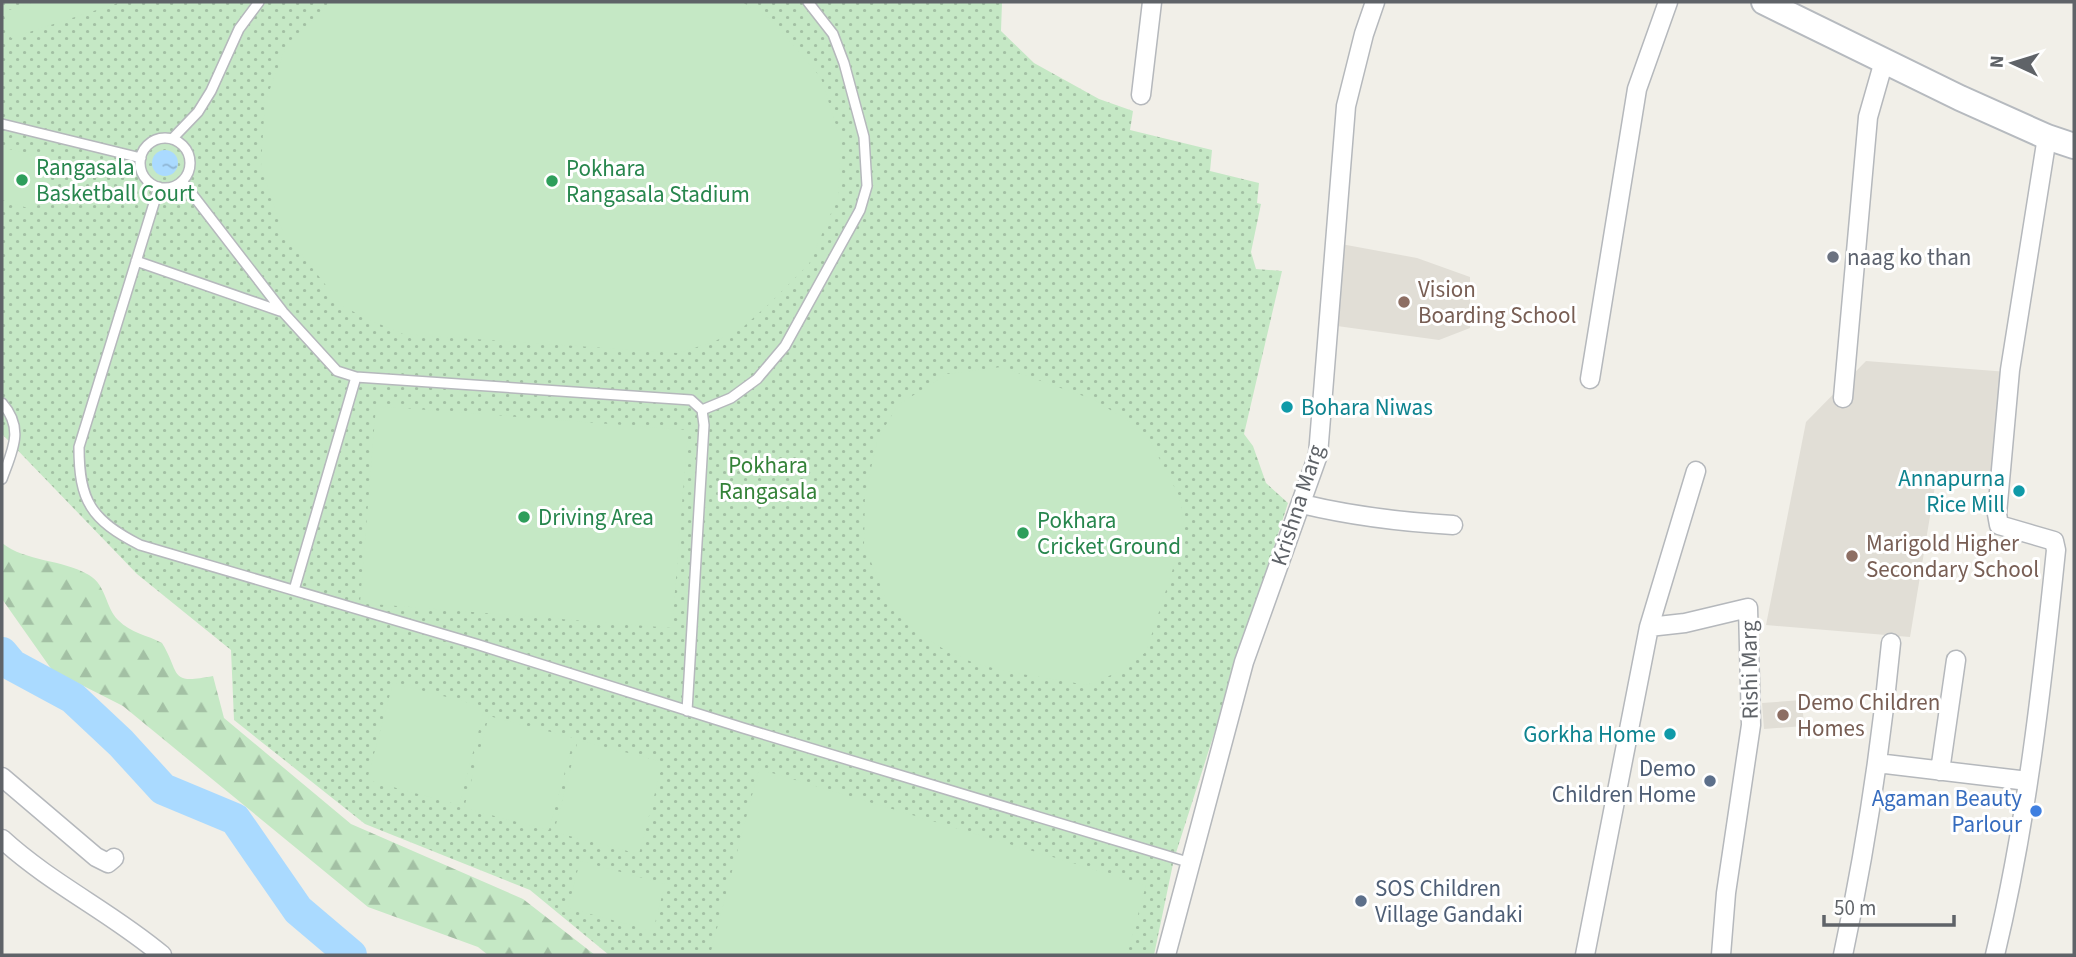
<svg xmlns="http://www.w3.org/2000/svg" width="2076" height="957" viewBox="0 0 2076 957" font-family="'Source Sans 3',sans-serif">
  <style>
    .education { fill: #e1ded6 }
    .green { fill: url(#green-dots) }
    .forest { fill: url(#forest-firs) }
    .pitch { fill: #c5e8c5 }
    .water { fill: url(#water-ripples) }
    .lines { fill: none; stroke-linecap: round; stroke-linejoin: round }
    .river { stroke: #aadaff; stroke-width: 32 }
    .lane-casing { stroke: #b5b8bc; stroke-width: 12 }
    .street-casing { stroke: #b5b8bc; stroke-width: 21 }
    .secondary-casing { stroke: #b6babf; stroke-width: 28 }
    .lane { stroke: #fff; stroke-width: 9 }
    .street { stroke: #fff; stroke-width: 18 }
    .secondary { stroke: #fff; stroke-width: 24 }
    .leisure-dot { fill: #2e9e5b; stroke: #fff; stroke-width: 2.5 }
    .worship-dot { fill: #6b7280; stroke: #fff; stroke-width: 2.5 }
    .education-dot { fill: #8d6e63; stroke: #fff; stroke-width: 2.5 }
    .culture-dot { fill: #0f9aa8; stroke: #fff; stroke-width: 2.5 }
    .service-dot { fill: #5c6f8a; stroke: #fff; stroke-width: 2.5 }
    .shop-dot { fill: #3f7fe0; stroke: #fff; stroke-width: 2.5 }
    .labels { text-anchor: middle; stroke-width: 6; stroke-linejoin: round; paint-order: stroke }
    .leisure-label { font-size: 23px; fill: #27864d; stroke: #fff; text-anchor: start }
    .worship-label { font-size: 23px; fill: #5b616d; stroke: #fff; text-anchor: start }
    .education-label { font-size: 23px; fill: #785e54; stroke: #fff; text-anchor: start }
    .culture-label { font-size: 23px; fill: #0d838f; stroke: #fff; text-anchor: end }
    .park-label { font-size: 23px; fill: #348238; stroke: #fff }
    .street-label { font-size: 23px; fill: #5f6368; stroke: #fff }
    .service-label { font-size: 23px; fill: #4e5e75; stroke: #fff; text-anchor: end }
    .shop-label { font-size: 23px; fill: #366cbe; stroke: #fff; text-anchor: end }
  </style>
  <defs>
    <pattern id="green-dots" width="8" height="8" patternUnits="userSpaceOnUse" patternTransform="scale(1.75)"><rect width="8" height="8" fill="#c5e8c5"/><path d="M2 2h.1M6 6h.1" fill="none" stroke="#a3c0a4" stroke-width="1.8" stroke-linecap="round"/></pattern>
    <pattern id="forest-firs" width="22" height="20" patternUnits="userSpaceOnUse" patternTransform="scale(1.75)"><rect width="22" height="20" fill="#c5e8c5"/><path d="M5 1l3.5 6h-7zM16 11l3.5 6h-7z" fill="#a3c0a4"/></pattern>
    <pattern id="water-ripples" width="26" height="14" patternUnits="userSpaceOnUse" patternTransform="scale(1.75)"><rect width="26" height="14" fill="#aadaff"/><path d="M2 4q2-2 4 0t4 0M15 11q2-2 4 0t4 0" fill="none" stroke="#8eb4d2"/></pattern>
  </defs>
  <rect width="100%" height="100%" fill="#f1efe8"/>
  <path class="education" d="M1341 244 1417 258 1470 277V328L1439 340 1337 326Z
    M1866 361 2008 372 1994 486 1936 480 1910 637 1766 625 1806 422Z
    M1802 700 1804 726 1764 729 1762 703Z"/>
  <path class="green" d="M2 2H1002L1001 31 1034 63 1099 99 1133 111 1130 130 1212 150 1210 171 1259 183 1257 203 1261 204 1251 252 1256 269 1282 271 1244 434 1253 446 1266 483 1288 503 1174 859 1154 955H609L530 890 365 824 234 720 231 650 137 574 2 434Z"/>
  <path class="forest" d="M2 543C26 562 62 559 89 575 107 586 105 607 118 620 131 633 147 635 162 643 181 674 168 685 213 676L224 718 351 824 523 899 595 955H488L478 947 368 907 123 706 52 670 2 599Z"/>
  <path class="pitch" d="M34 2H121L11 38 3 12Z
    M331 2H742L771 19 821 78 841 141 838 197 809 264 768 305 742 328 713 342 678 353 403 334 370 320 342 306 282 229 261 166 265 102 287 44Z
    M2 147 48 160 34 210 2 200Z
    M1001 367 1092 399 1134 424 1147 435 1179 496 1184 522 1179 550 1146 652 1116 673 1087 685 1005 671 974 663 945 650 928 639 885 596 864 545 865 495 878 438 898 405 947 374Z
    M376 406 688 430 672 628 360 603Z
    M393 683 485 707 459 805 367 780Z
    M489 716 574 738 549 830 464 808Z
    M578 740 663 762 639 854 554 832Z
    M759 769 1146 885 1127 955H710Z
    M580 861 665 884 653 931 568 908Z"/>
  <path class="water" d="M152 163a13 13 0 1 1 26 0a13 13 0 1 1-26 0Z"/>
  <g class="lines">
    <path class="river" d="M2 653 12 665 73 698 121 743 163 789 235 819 298 910 351 955"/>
    <g class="lane-casing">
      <path id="lane" d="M2 124 141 158
        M140 163a25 25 0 1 1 50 0a25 25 0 1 1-50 0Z
        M172 139 198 112 211 91 239 29 259 2
        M182 181 283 312 337 371 356 377 691 400 702 410 704 425 687 711
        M159 187 79 447C79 501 91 520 140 545L476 644 743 728 1191 863
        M136 261 280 311
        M2 403C25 429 12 451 2 479
        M702 410 731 398 757 379 785 346 860 210 867 186 864 137 844 63 833 34 808 2
        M294 590 356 377"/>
    </g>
    <g class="street-casing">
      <path id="street" d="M1141 95 1152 2
        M1590 379 1637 89 1668 2
        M1843 398 1868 117 1884 61
        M1302 504C1352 516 1401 522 1453 525
        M1649 627 1685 623 1748 608 1751 725 1726 893 1721 955
        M1877 763 2028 781
        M1940 771 1956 660
        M2 777 96 857 108 863 114 858
        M2 839C51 884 111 912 162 955
        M1166 955 1244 662 1318 455 1346 106 1364 34 1375 2
        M1585 955 1649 627 1696 471
        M1843 955C1865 852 1881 748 1891 643
        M1995 955C2027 822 2042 686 2056 550L2054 541 1999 525 1997 514 2010 370 2047 137"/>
    </g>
    <g class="secondary-casing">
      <path id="secondary" d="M1764 2 1960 98 2047 137 2074 146"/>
    </g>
    <use href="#lane" class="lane"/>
    <use href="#street" class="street"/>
    <use href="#secondary" class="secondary"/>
  </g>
  <g class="leisure-dot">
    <circle cx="22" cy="180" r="7"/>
    <circle cx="552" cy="181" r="7"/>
    <circle cx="524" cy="517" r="7"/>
    <circle cx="1023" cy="533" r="7"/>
  </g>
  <circle class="worship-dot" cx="1833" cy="257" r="7"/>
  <g class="education-dot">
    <circle cx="1404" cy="302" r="7"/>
    <circle cx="1852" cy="556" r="7"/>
    <circle cx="1783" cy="715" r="7"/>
  </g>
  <g class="culture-dot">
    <circle cx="1287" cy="407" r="7"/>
    <circle cx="2019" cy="491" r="7"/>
    <circle cx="1670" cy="734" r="7"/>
  </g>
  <g class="service-dot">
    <circle cx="1710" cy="781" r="7"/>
    <circle cx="1361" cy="901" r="7"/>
  </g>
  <circle class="shop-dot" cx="2036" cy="811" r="7"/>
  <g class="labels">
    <g class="leisure-label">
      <text x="36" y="175">Rangasala<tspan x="36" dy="26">Basketball Court</tspan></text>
      <text x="566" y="176">Pokhara<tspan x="566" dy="26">Rangasala Stadium</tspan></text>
      <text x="538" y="525">Driving Area</text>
      <text x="1037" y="528">Pokhara<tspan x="1037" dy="26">Cricket Ground</tspan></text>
    </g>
    <g class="worship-label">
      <text x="1847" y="265">naag ko than</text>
    </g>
    <g class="education-label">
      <text x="1418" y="297">Vision<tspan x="1418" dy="26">Boarding School</tspan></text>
      <text x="1866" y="551">Marigold Higher<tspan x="1866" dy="26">Secondary School</tspan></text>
      <text x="1797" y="710">Demo Children<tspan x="1797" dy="26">Homes</tspan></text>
    </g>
    <g class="culture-label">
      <text x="1301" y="415" text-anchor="start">Bohara Niwas</text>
      <text x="2005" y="486">Annapurna<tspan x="2005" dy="26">Rice Mill</tspan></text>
      <text x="1656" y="742">Gorkha Home</text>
    </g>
    <g class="park-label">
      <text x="768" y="473">Pokhara<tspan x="768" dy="26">Rangasala</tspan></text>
    </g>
    <g class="street-label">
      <text transform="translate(1297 505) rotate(-72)" y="8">Krishna Marg</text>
      <text transform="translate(1749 670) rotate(-91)" y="8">Rishi Marg</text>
    </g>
    <g class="service-label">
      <text x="1696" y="776">Demo<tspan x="1696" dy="26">Children Home</tspan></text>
      <text x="1375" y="896" text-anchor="start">SOS Children<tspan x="1375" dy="26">Village Gandaki</tspan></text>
    </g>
    <g class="shop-label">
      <text x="2022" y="806">Agaman Beauty<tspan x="2022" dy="26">Parlour</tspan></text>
    </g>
  </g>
  <rect width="2076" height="957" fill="none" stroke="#5f6368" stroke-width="7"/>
  <g transform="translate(2013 63) rotate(274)" stroke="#ffffff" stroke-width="5" paint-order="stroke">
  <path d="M0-5L12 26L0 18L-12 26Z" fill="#5f6368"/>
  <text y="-10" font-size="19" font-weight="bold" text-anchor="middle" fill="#5f6368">N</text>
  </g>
  <path d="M1824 915v10h130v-10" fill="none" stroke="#5f6368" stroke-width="3.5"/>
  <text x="1834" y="915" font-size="21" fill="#5f6368" stroke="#ffffff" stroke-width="5" paint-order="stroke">50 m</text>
</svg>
